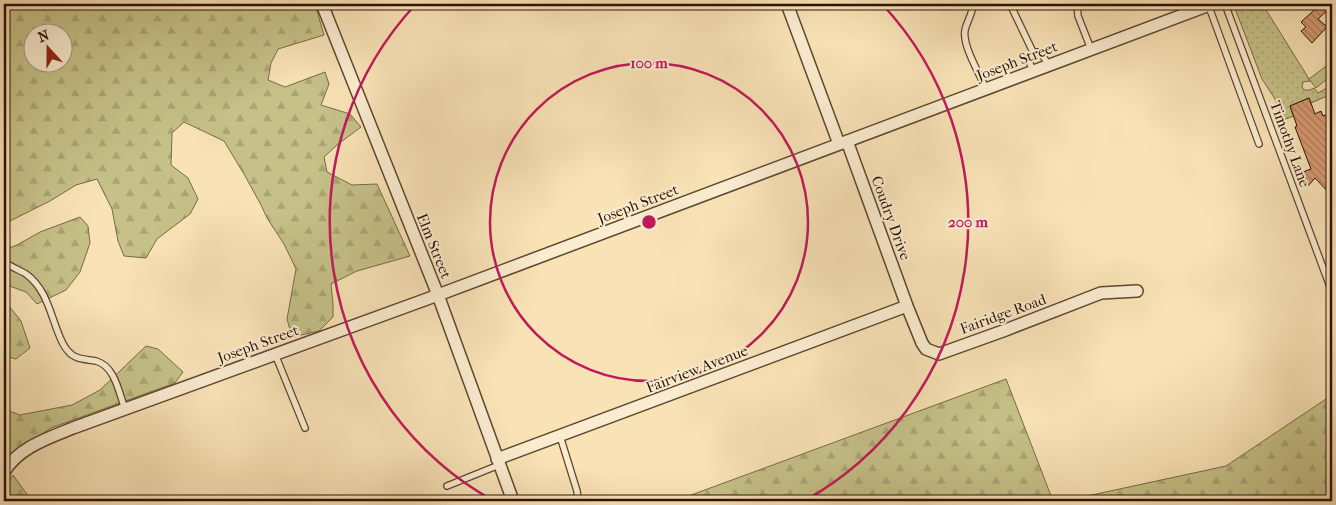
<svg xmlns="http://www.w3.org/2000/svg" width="1336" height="505" viewBox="0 0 1336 505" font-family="'IM FELL French Canon',serif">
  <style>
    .grass { fill: url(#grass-dots); stroke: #786a45 }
    .forest { fill: url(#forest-firs); stroke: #786a45; fill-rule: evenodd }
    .garden { fill: #c5c188; stroke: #786a45 }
    .building { fill: url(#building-back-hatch); stroke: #2c1202 }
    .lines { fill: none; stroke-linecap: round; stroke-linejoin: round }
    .lane-casing { stroke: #5f462f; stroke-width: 8 }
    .street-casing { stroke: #5f462f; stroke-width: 14 }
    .lane { stroke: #faecd0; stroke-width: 5.5 }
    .street { stroke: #faecd0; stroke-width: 11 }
    .ring { fill: none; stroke: #c2185b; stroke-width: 2.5 }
    .labels { text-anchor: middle; stroke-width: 4; stroke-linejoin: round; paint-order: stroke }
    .street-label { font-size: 15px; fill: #2c1202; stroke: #faecd0 }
    .centre { fill: #c2185b; stroke: #faecd0; stroke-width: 2.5 }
    .ring-label { font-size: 15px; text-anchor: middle; font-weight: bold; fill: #c2185b; stroke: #faecd0; stroke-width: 4; stroke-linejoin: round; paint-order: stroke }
  </style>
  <defs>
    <pattern id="grass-dots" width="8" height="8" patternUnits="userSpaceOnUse" patternTransform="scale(1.25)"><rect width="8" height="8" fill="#c5c188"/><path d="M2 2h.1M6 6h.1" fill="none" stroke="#a9a574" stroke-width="1.8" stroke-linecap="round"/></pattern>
    <pattern id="forest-firs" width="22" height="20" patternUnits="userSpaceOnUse" patternTransform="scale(1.25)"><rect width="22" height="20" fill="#c5c188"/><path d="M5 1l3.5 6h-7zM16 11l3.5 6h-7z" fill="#a9a574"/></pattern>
    <pattern id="building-back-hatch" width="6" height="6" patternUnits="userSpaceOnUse" patternTransform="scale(1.25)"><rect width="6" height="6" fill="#d79a73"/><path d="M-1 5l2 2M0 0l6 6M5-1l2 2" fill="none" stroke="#af7c5c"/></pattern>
  </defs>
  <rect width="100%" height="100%" fill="#f8e2b6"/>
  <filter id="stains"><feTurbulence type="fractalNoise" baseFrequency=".004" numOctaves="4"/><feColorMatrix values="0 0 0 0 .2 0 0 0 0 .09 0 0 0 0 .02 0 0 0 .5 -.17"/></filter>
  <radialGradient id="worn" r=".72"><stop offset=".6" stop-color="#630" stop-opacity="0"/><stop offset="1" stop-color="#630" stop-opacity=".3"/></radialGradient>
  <path class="grass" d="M1243 4H1267L1268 5 1266 6 1264 5H1263L1306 74 1310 81 1303 82 1302 87 1304 90H1310L1314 88 1318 93 1332 85V94L1311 103 1309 98 1290 106 1293 115 1298 113 1299 114 1283 120 1275 99 1262 79 1236 11 1239 6Z"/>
  <path class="forest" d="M4 4H315L324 35 278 49 271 63 268 80 285 87 325 72 329 84 321 105 350 114 361 127 337 145 324 157 327 172 352 185 377 184 410 256 357 271 331 284 333 304V317L319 331 292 337 287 319 296 269 284 244 267 218 261 205 244 174 224 141 184 122 172 133 171 165 188 178 198 199 190 214 157 239 146 258 124 256 118 241 112 209 97 179 76 185 50 201 4 224ZM32 32H62V62H32Z
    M80 217 88 226 90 243 80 272 66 290 37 304 26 292 4 284V250L17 245 40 232Z
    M4 300 21 321 30 348 16 359 4 356Z
    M146 346 158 349 183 372 175 383 51 428 12 454 4 463V409L20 415 72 405 100 390Z
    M1006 379 1053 501H675Z
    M1332 395V501H1064L1226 466Z
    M13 475 31 500 30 501H4V488Z"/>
  <path class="garden" d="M1329 64 1332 68V75L1316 88 1309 79Z"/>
  <path class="building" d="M1321 4H1332V6L1318 19 1327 27 1312 43 1301 31 1306 27 1301 22Z
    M1309 98 1315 114 1321 111 1323 116 1328 114 1332 126V196L1315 178 1308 186 1303 172 1311 169 1295 127 1297 126 1290 106Z"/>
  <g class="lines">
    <g class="lane-casing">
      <path id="lane" d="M973 4C973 13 967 21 965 30 962 46 980 74 986 89
        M1010 4 1033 52
        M1077 4 1078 16 1091 49
        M1208 4 1259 144
        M1225 4 1332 292
        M1077 6H1135L1143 4
        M1033 71 1029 61 1030 55 1033 52H1038L1042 55 1049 65
        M9 265C14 268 21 271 26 274 44 287 49 308 56 327 59 335 62 345 68 351 75 360 86 359 96 361 115 366 119 393 125 409
        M275 354 305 428
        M560 436 577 491 578 501
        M447 486 499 465"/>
    </g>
    <g class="street-casing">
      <path id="street" d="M322 4 438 295 513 501
        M787 4 839 144
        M847 141 907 306 922 343 926 349 939 354 1003 331 1101 293 1137 291
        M497 459 907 306
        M4 472C18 448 48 438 73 428L438 295 1212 4"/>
    </g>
    <use href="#lane" class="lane"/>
    <use href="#street" class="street"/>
  </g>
  <g class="ring">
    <circle cx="649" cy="222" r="159"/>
    <path d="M494 501A319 319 0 0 1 416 4M882 4A319 319 0 0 1 804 501"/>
  </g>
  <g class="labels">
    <g class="street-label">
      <text transform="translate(1017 61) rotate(-21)" y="5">Joseph Street</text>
      <text transform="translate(1290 144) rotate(70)" y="5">Timothy Lane</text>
      <text transform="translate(638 204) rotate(-21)" y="5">Joseph Street</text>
      <text transform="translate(891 218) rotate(70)" y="5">Coudry Drive</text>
      <text transform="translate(434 246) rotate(68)" y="5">Elm Street</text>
      <text transform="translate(1003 314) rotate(-20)" y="5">Fairidge Road</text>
      <text transform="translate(258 344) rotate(-20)" y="5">Joseph Street</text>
      <text transform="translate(697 369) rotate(-21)" y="5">Fairview Avenue</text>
    </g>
  </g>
  <circle cx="649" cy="222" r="8" class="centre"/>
  <g class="ring-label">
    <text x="649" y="68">100 m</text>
    <text x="968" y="227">200 m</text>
  </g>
  <rect width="1336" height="505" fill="none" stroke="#f8e2b6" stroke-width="20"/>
  <rect x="5" y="5" width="1326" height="495" fill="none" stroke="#2c1202" stroke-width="2.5"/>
  <rect x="10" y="10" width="1316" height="485" fill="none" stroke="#2c1202"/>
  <g transform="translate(48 48) rotate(339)"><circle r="24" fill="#faecd0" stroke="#a8957e"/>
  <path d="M0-4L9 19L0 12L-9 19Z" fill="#8f2418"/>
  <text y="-8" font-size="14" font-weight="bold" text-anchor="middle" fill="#2c1202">N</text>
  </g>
  <rect width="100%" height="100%" filter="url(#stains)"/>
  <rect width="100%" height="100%" fill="url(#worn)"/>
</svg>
